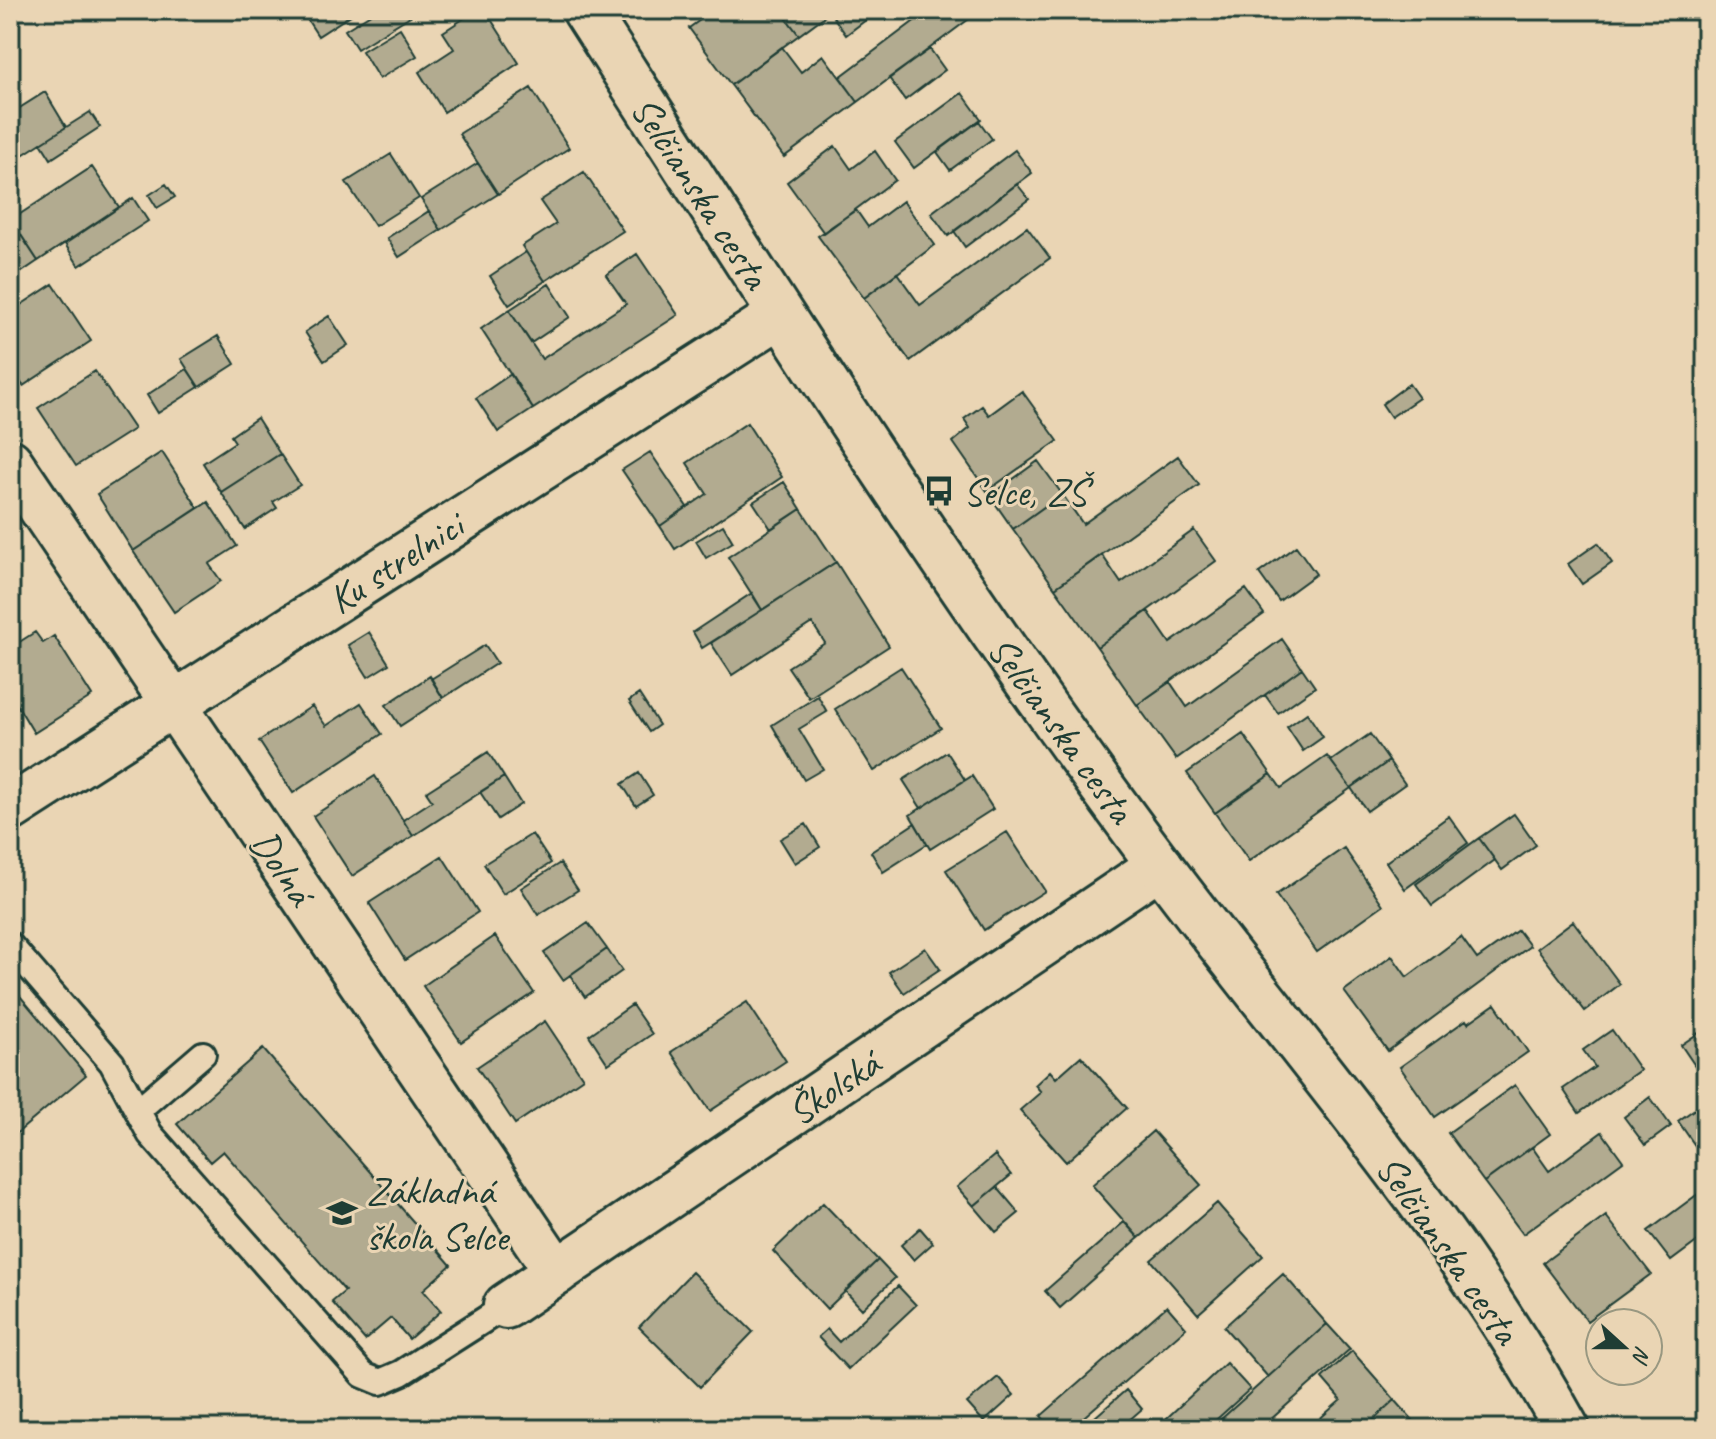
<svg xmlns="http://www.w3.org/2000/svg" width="1716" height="1439" viewBox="0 0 1716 1439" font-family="Caveat,sans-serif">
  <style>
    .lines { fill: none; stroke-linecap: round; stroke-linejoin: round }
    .stream { stroke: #6a7564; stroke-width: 14 }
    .building { fill: #b2ab90; stroke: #1f3d34; stroke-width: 2 }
    .service-casing { stroke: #1f3d34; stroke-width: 30 }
    .minor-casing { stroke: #1f3d34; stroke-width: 50 }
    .tertiary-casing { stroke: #1f3d34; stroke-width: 50 }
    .service { stroke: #ead5b4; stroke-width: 24 }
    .minor { stroke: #ead5b4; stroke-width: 44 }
    .tertiary { stroke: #ead5b4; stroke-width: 44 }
    .labels { text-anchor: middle; stroke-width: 6; stroke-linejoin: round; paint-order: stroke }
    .street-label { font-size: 40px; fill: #1f3d34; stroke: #ead5b4 }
    .poi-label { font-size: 40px; fill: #1f3d34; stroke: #ead5b4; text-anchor: start }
  </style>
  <rect width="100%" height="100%" fill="#ead5b4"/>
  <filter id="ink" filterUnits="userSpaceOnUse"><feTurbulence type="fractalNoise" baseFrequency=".0125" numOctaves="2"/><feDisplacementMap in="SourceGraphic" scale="16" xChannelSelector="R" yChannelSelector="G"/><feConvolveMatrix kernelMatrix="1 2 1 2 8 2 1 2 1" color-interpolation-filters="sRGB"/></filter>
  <g filter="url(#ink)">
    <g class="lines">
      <path class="stream" d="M1704 1429 1706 1427"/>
    </g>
    <path class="building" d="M301 10H357V11L318 36Z
      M377 10H420L357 49 345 30Z
      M477 10H485L519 63 444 112 419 72 454 49 443 32Z
      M714 10H780L799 35 731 85 689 28Z
      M780 10H833L799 35Z
      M833 10H879L846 35 830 12Z
      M929 10H981L858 102 840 77Z
      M400 28 417 56 379 79 362 51Z
      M782 47 801 72 823 55 858 102 784 157 731 85Z
      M930 49 945 70 905 100 889 78Z
      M531 88 569 148 498 194 459 134Z
      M45 92 66 127 10 163V114Z
      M962 93 981 119 914 168 895 142Z
      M90 112 100 127 51 159 41 143Z
      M979 121 992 139 950 170 937 152Z
      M835 146 851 169 875 151 895 180 824 233 787 182Z
      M1015 150 1032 173 948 236 931 213Z
      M391 154 419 198 375 226 346 182Z
      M478 163 498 194 441 230 421 199Z
      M92 167 119 207 38 261 11 220Z
      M584 172 623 231 545 281 522 246 556 224 540 201Z
      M166 184 175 197 157 208 149 195Z
      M1017 184 1029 199 965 247 954 231Z
      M133 198 148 221 79 266 65 244Z
      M903 201 935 245 864 298 818 236 856 210 868 227Z
      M429 211 441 230 399 257 387 238Z
      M10 218 38 261 10 280Z
      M1027 227 1050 258 910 361 864 298 897 273 920 305Z
      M526 252 545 281 509 305 490 276Z
      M637 254 678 315 533 409 481 329 509 310 542 359 626 304 606 275Z
      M53 284 91 341 23 386 10 365V312Z
      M549 284 570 317 531 343 509 310Z
      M329 316 348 345 324 361 305 332Z
      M218 336 235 364 199 387 181 359Z
      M187 369 199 387 158 413 147 395Z
      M95 371 134 429 76 466 38 408Z
      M511 374 533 409 498 432 476 398Z
      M1409 384 1419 398 1391 417 1382 404Z
      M1022 391 1058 441 987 491 953 442 970 428 964 419 982 406 989 415Z
      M257 418 280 454 221 492 203 463 235 442 231 436Z
      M747 423 782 477 675 549 660 526 707 494 687 463Z
      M162 452 198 508 133 551 97 494Z
      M650 452 687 507 660 526 622 470Z
      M280 454 300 485 273 502 277 508 245 529 221 492Z
      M1178 456 1199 485 1055 588 1013 529 1062 494 1083 524Z
      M1038 461 1062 494 1013 529 990 496Z
      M784 482 801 509 771 529 753 502Z
      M208 502 237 546 209 564 221 581 174 612 133 551Z
      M801 509 836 562 762 610 728 557Z
      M723 525 733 542 706 558 696 541Z
      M1194 530 1216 561 1097 647 1055 588 1102 555 1121 583Z
      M1598 543 1612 563 1582 584 1568 564Z
      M1296 546 1316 574 1279 601 1259 573Z
      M836 562 889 646 809 698 788 667 825 643 812 623 732 675 711 643Z
      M10 573 18 585 10 591Z
      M1246 589 1264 614 1137 705 1097 647 1148 611 1170 643Z
      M752 593 762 610 702 648 693 632Z
      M35 632 43 643 54 636 92 696 34 733 10 693V648Z
      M369 632 389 664 368 677 348 645Z
      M1282 639 1302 668 1176 759 1137 705 1170 682 1187 707Z
      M485 645 497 663 443 698 431 679Z
      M901 667 941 728 874 771 835 709Z
      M1302 668 1315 687 1278 713 1265 695Z
      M430 676 443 698 400 726 386 705Z
      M639 694 659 725 649 732 629 701Z
      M818 696 827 712 799 729 823 769 804 780 772 725Z
      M361 703 382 734 293 793 259 741 312 706 326 726Z
      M1307 713 1323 737 1303 751 1287 727Z
      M1243 734 1271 774 1215 813 1187 773Z
      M1370 734 1389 761 1351 788 1331 761Z
      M488 752 504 777 413 836 403 820 432 801 426 792Z
      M947 752 965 780 921 808 903 780Z
      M1327 756 1351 788 1249 861 1215 813 1271 774 1281 788Z
      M1389 761 1405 784 1367 811 1351 788Z
      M639 773 653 795 636 806 622 784Z
      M375 776 413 836 352 876 313 816Z
      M972 776 993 809 930 849 910 815Z
      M504 777 521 804 498 819 480 792Z
      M1514 814 1536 845 1502 870 1479 838Z
      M1449 816 1468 843 1405 889 1386 862Z
      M915 823 927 844 883 872 871 852Z
      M806 824 820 847 795 863 780 839Z
      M1007 832 1045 891 984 930 946 870Z
      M532 834 551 863 503 894 484 864Z
      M1479 838 1495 860 1432 906 1416 884Z
      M1344 848 1383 905 1317 952 1276 895Z
      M442 856 478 912 405 960 369 903Z
      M560 863 578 890 538 915 521 888Z
      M1573 921 1620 984 1585 1011 1537 948Z
      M588 923 607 949 563 980 544 953Z
      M1518 930 1530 946 1388 1051 1344 991 1392 956 1407 977 1461 937 1477 959Z
      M495 936 534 993 461 1042 423 986Z
      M925 948 940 969 904 993 889 972Z
      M607 949 622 971 585 997 570 975Z
      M10 984 86 1075 10 1139Z
      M747 1002 786 1061 710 1111 671 1052Z
      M1495 1004 1528 1052 1435 1117 1400 1067 1466 1020 1468 1023Z
      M632 1005 652 1034 608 1064 589 1035Z
      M545 1021 583 1078 515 1124 477 1067Z
      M1706 1028V1082L1681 1045Z
      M1612 1030 1640 1070 1579 1113 1563 1089 1595 1067 1583 1050Z
      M263 1049 451 1265 423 1290 441 1311 409 1339 391 1318 365 1340 332 1302 345 1291 223 1151 210 1162 177 1124Z
      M1081 1056 1127 1108 1066 1162 1020 1110 1041 1092 1035 1085 1050 1071 1056 1078Z
      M1515 1085 1550 1134 1484 1182 1448 1133Z
      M1650 1097 1671 1126 1645 1145 1624 1117Z
      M1706 1101V1155L1703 1157 1678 1121Z
      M1153 1131 1201 1185 1139 1238 1092 1185Z
      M1602 1132 1623 1161 1523 1234 1484 1182 1532 1147 1549 1171Z
      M995 1155 1011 1175 974 1206 957 1187Z
      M997 1187 1019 1213 996 1232 974 1206Z
      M1706 1188V1235L1671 1261 1648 1231Z
      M823 1203 878 1260 827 1309 773 1251Z
      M1217 1203 1263 1256 1198 1314 1151 1260Z
      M1606 1216 1651 1274 1587 1321 1543 1263Z
      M1124 1222 1139 1238 1060 1308 1045 1291Z
      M920 1228 933 1243 914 1260 901 1245Z
      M878 1260 895 1278 862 1309 845 1291Z
      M692 1272 753 1332 700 1387 639 1327Z
      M1283 1274 1327 1324 1268 1377 1224 1327Z
      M898 1286 916 1305 848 1369 818 1337 827 1329 839 1342Z
      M1167 1306 1186 1328 1070 1429H1052L1041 1416Z
      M1327 1324 1350 1349 1260 1429H1210Z
      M1352 1351 1395 1400 1363 1429H1308L1341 1400 1322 1378Z
      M1226 1363 1250 1389 1206 1429H1155Z
      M998 1377 1014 1395 984 1422 967 1403Z
      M1126 1390 1142 1409 1119 1429H1106L1095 1417Z
      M1395 1400 1421 1429H1368L1366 1427Z"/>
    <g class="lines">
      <g class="service-casing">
        <path id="service" d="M10 945 112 1063 150 1134 363 1375 380 1382 401 1373 506 1306
          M138 1110 203 1054"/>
      </g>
      <g class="minor-casing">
        <path id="minor" d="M10 462 557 1272
          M10 809 780 315
          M506 1306 1160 865"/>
      </g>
      <g class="tertiary-casing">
        <path id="tertiary" d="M585 10C771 300 955 591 1161 867 1299 1051 1456 1226 1567 1429"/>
      </g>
      <use href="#service" class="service"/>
      <use href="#minor" class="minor"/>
      <use href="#tertiary" class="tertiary"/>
    </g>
  </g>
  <defs>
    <g id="bus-bare" transform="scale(2.4)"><path d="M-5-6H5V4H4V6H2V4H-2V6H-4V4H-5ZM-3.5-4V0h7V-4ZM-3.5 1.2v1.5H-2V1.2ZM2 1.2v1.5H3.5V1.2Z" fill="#1f3d34" stroke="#ead5b4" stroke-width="2.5" paint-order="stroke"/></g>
    <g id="school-bare" transform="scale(2.4)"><path d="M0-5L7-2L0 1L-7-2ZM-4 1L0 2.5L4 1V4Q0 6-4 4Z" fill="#1f3d34" stroke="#ead5b4" stroke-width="2.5" paint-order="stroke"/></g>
  </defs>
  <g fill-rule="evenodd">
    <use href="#bus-bare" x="939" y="491"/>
    <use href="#school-bare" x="342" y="1213"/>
  </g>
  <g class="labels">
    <g class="street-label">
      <text transform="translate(701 192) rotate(57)" y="14">Selčianska cesta</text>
      <text transform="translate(395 562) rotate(-33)" y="14">Ku strelnici</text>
      <text transform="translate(1062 729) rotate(54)" y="14">Selčianska cesta</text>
      <text transform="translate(283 867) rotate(56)" y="14">Dolná</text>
      <text transform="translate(833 1087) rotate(-34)" y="14">Školská</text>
      <text transform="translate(1449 1249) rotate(55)" y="14">Selčianska cesta</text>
    </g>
    <g class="poi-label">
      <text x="963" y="505">Selce, ZŠ</text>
      <text x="366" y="1204">Základná<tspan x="366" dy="46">škola Selce</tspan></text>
    </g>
  </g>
  <rect width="1716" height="1439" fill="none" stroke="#ead5b4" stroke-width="40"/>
  <rect x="20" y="20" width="1676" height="1399" fill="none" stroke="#1f3d34" stroke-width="3" filter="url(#ink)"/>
  <g transform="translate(1624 1347) rotate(111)"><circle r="38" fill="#ead5b4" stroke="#999881" stroke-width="2"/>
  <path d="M0-6L14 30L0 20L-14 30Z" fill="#1f3d34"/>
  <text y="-12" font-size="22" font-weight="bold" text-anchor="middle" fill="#1f3d34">N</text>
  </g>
</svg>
